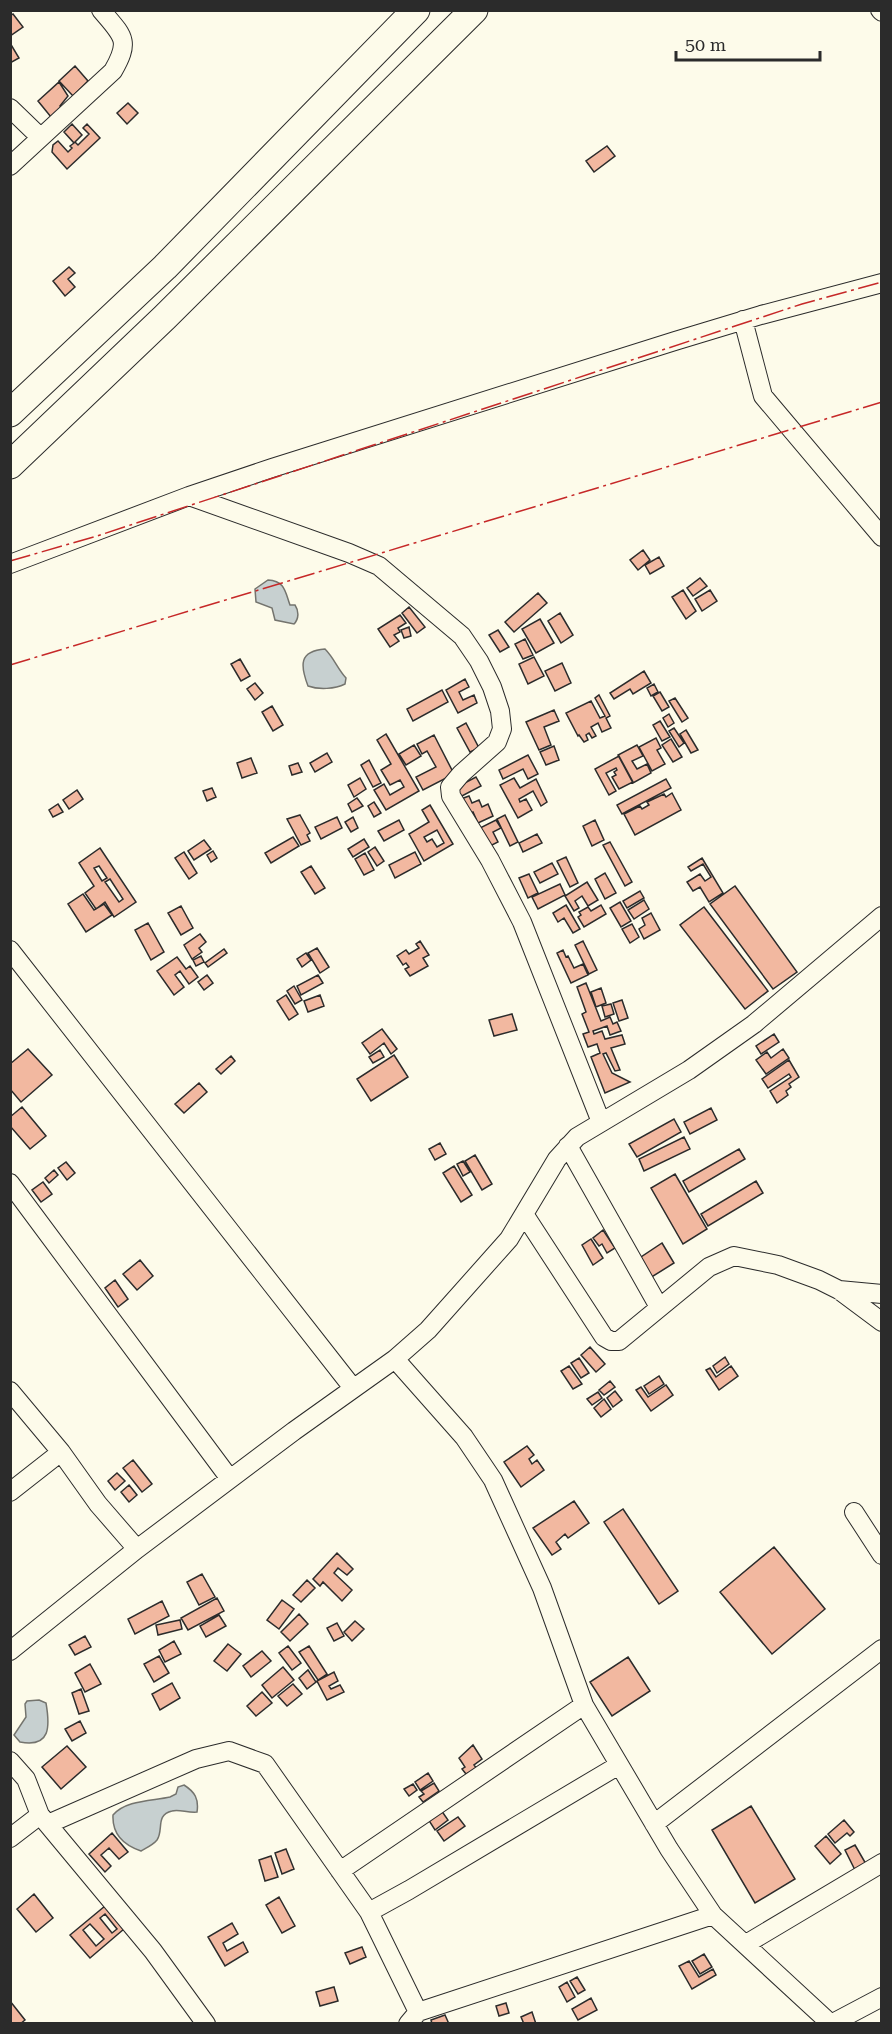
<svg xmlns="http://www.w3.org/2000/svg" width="892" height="2034" viewBox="0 0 892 2034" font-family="'Roboto Serif',serif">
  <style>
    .water { fill: #c7d0d0; stroke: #74746e; stroke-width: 1.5 }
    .building { fill: #f2b8a0; stroke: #2b2b2b; stroke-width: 1.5; fill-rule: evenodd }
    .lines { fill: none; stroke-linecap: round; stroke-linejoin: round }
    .minor-casing { stroke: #2b2b2b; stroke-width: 20 }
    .primary-casing { stroke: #2b2b2b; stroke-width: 29 }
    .minor { stroke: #fdfbea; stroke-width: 18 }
    .primary { stroke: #fdfbea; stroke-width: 27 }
    .power { stroke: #c62828; stroke-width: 1.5; stroke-dasharray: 21 4.5 3 4.5; stroke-linecap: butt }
  </style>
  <rect width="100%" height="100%" fill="#fdfbea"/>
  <path class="water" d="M268 580C285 581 285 591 290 605H295C299 611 299 619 294 624L275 620 272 608 256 602 255 589Z
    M325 649C334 658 337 668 346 678L345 684C335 689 319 690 308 686 300 665 299 651 325 649Z
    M39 1700 46 1703C50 1726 51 1748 20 1742L14 1735 26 1717 25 1704 27 1701Z
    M184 1785C195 1792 199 1799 197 1812 188 1813 179 1809 172 1811 155 1815 164 1830 157 1840 153 1845 146 1848 141 1851 123 1845 112 1834 113 1815 126 1800 152 1801 170 1797L176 1794 178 1787Z"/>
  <path class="building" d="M13 14 23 27 10 36V16Z
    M10 43 19 58 10 63Z
    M75 66 88 81 73 96 59 81Z
    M59 82 68 96 60 106 62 108 51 117 38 101Z
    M128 103 138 113 127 124 117 113Z
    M72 124 82 135 75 142 78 145 89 134 83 128 87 124 100 138 67 169 52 152 53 145 58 141 68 152 72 148 70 146 74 143 64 132Z
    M607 146 615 156 594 172 586 161Z
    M69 267 75 273 68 279 75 287 65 296 53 281Z
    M643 550 650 560 638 570 630 560Z
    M659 557 664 566 650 574 645 565Z
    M700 578 707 586 693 596 687 588Z
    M683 590 696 611 686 619 672 597Z
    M710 590 717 601 702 611 695 599Z
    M538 593 547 603 514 632 505 622Z
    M409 607 425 627 417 633 402 613Z
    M560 613 573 635 561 643 548 621Z
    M400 615 406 623 398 628 400 632 394 635 399 641 390 647 378 629Z
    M540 619 554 643 536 653 522 629Z
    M409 627 411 636 404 638 401 630Z
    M498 630 509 647 500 652 489 635Z
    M525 639 533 655 523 659 515 644Z
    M534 657 544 676 528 684 519 664Z
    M240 659 250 676 241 681 231 664Z
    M562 663 571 683 555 691 545 671Z
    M644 671 651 683 633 694 630 689 614 699 610 693Z
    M465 679 469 687 459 692 463 700 474 695 477 703 458 713 446 690Z
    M255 683 263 693 255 700 247 689Z
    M654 684 658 692 651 696 647 688Z
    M442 690 448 702 413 721 407 709Z
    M660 692 669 707 662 711 653 696Z
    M599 695 610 716 606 718 611 728 602 732 598 723 591 727 596 736 592 738 589 733 586 735 588 740 584 742 579 735 578 736 566 713 591 701 600 718 605 716 595 698Z
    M675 698 688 718 682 722 669 701Z
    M272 706 283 725 273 731 262 712Z
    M554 710 559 721 544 727 551 745 539 750 526 722Z
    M669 714 674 723 668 727 663 718Z
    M660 721 670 737 662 741 653 725Z
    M466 723 479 748 470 752 457 728Z
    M674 728 684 743 679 747 669 731Z
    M686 730 698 750 691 753 680 734Z
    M386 734 419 791 386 810 374 790 384 784 390 795 404 787 400 780 390 785 381 770 391 764 377 740Z
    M434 735 454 774 423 790 416 777 436 767 427 751 422 754 417 744Z
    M656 738 661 748 657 750 665 764 652 771 639 747Z
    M671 739 682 757 673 762 662 745Z
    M414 745 421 756 406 765 399 754Z
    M637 745 643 756 632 761 637 769 647 764 651 773 633 783 618 755Z
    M554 746 559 760 546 765 540 752Z
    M327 753 332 762 315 772 310 763Z
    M528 755 538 774 528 779 523 769 503 779 499 770Z
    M619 756 633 782 619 789 612 777 616 775 614 772 617 770 616 768 606 773 616 791 609 795 595 769Z
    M251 758 257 773 242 778 237 763Z
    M369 760 381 783 373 787 361 765Z
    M298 763 302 772 292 775 289 766Z
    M476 777 481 786 460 797 455 788Z
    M360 778 366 789 354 797 348 785Z
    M514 778 520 788 536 779 547 802 541 806 533 791 519 799 520 802 526 799 532 810 518 818 500 785Z
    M666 779 671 788 622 814 617 805Z
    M212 788 216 797 207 801 203 791Z
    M77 790 83 799 69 809 63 800Z
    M672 793 681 810 635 835 624 814 640 806 642 809 649 805 647 802 664 794 666 797Z
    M469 796 472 803 479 800 482 807 488 804 493 816 478 823 473 812 468 814 461 799Z
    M357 798 363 806 352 812 348 804Z
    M374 802 381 813 374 817 368 806Z
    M58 804 63 812 53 817 49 810Z
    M430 805 453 844 424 861 409 834 429 822 422 810ZM437 830 444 843 437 847 432 839 427 842 424 837Z
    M300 815 310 833 307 835 310 841 301 845 287 819Z
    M505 815 518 842 510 846 497 819Z
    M337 817 342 828 321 839 315 827Z
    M353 817 358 828 351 832 345 822Z
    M399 820 404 830 384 841 378 831Z
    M496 820 501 828 493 832 498 842 490 846 480 828Z
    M595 820 604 840 592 846 583 826Z
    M537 834 542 843 523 852 519 843Z
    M293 837 299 846 271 863 265 853Z
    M364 839 369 847 353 857 348 849Z
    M204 840 211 849 194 860 188 851Z
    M610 842 632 882 625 886 603 845Z
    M375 847 384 861 377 866 368 852Z
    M100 848 136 902 114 917 105 902 96 909 85 893 94 886 79 863ZM99 866 107 878 102 881 94 868ZM110 879 123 899 119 902 105 882Z
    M213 851 217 858 211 862 207 855Z
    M184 852 197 873 189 879 175 858Z
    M415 852 421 864 395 878 389 865Z
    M365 853 374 870 364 875 355 859Z
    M566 857 578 883 570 887 557 861Z
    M702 858 723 893 709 902 700 887 693 891 687 882 700 874 705 881 711 877 703 864 691 871 688 867Z
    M552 863 558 874 540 883 534 872Z
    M311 866 325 888 315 894 301 872Z
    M605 873 616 893 605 899 595 879Z
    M529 874 538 893 528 898 519 878Z
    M587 882 598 900 588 906 582 896 575 901 579 908 574 911 565 896Z
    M560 884 565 895 538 909 532 897Z
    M735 886 797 972 773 989 710 904Z
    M640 891 644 898 627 908 623 901Z
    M83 894 94 910 104 904 112 915 86 932 68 904Z
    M644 900 649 909 634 919 628 910Z
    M620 902 631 921 621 927 610 908Z
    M566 905 580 929 573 933 564 918 558 922 553 913Z
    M601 905 606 914 584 927 578 917 581 915 579 912 588 907 591 911Z
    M181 906 193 928 181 935 168 913Z
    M704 907 768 991 745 1009 680 925Z
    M651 913 660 930 644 939 639 929 645 925 642 918Z
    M148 923 164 952 151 960 135 930Z
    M632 924 639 937 630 943 622 929Z
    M200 934 206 942 199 948 202 952 192 959 184 945Z
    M420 941 429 955 423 958 428 966 410 976 405 969 409 967 406 963 403 965 397 956 406 950 409 954 419 948 416 944Z
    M583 941 597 970 589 974 575 945Z
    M317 948 329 967 320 973 308 953Z
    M224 949 227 953 208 967 205 963Z
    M563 950 566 957 568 956 574 968 583 964 588 975 571 983 557 953Z
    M306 953 311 960 302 967 297 959Z
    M201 956 204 962 196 966 193 960Z
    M177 957 186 969 190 966 198 977 189 984 180 971 175 975 184 987 174 995 157 971Z
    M207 975 213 983 204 990 198 982Z
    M318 975 323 983 301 995 297 986Z
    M586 983 601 1021 610 1017 613 1024 617 1022 621 1031 610 1035 607 1026 593 1031 594 1034 602 1031 605 1039 622 1035 625 1044 611 1048 620 1070 615 1071 606 1053 603 1054 612 1073 630 1082 605 1093 591 1057 600 1053 597 1044 588 1047 583 1034 589 1032 582 1014 586 1012 577 987Z
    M294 986 302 1000 295 1004 287 991Z
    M601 988 606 1003 596 1007 591 992Z
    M286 995 298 1014 289 1020 277 1001Z
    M320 995 324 1006 308 1012 304 1001Z
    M622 1000 628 1018 619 1021 613 1003Z
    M611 1004 614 1014 605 1017 602 1006Z
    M512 1014 517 1030 494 1036 489 1020Z
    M382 1029 397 1049 391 1054 384 1043 370 1054 362 1043Z
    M774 1034 779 1042 761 1054 756 1046Z
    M28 1049 52 1075 21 1102 10 1089V1064Z
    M783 1049 789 1058 766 1074 756 1060 767 1052 771 1058Z
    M380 1050 384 1057 373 1063 369 1057Z
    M394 1055 408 1077 371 1101 357 1079Z
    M231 1056 235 1061 221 1074 216 1069Z
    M789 1060 799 1077 789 1084 791 1087 786 1091 788 1095 777 1103 770 1091 791 1077 789 1074 768 1088 762 1079Z
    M199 1083 207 1092 184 1113 175 1104Z
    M22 1107 46 1136 30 1149 10 1126V1117Z
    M711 1108 717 1120 690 1134 684 1122Z
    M674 1119 681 1132 637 1157 629 1144Z
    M684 1137 690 1149 644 1171 639 1159Z
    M440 1143 446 1154 435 1160 429 1149Z
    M739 1149 745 1159 689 1192 683 1181Z
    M475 1155 492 1184 482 1190 465 1161Z
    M463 1161 470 1172 463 1176 457 1164Z
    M66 1162 75 1173 67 1180 58 1168Z
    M454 1166 472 1195 461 1202 443 1173Z
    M54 1170 58 1175 49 1183 45 1178Z
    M675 1174 707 1229 683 1244 651 1188Z
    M756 1181 763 1193 708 1226 701 1214Z
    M43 1182 52 1194 41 1202 32 1190Z
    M603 1230 615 1248 607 1253 602 1244 599 1246 593 1238Z
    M591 1239 603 1258 593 1265 582 1245Z
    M662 1243 674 1263 650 1278 638 1259Z
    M140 1260 153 1276 137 1290 123 1274Z
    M115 1280 128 1299 118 1307 105 1288Z
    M590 1347 605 1364 596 1372 581 1355Z
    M725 1357 729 1364 717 1373 713 1366Z
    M579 1358 589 1373 581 1378 571 1363Z
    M569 1366 582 1384 573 1389 561 1371Z
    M731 1366 738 1376 719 1390 706 1370 710 1368 716 1377Z
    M659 1376 664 1384 649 1394 644 1386Z
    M610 1381 615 1387 604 1395 599 1390Z
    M666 1385 673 1395 651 1411 636 1390 641 1387 648 1397Z
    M615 1391 622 1400 613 1407 607 1398Z
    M598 1392 602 1398 592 1405 587 1399Z
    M604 1399 611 1409 601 1417 594 1408Z
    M527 1446 534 1455 529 1459 532 1464 537 1460 544 1470 521 1487 504 1462Z
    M133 1460 152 1484 142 1492 123 1468Z
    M117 1473 125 1481 115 1490 108 1481Z
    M129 1485 137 1495 129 1502 121 1492Z
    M574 1501 589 1523 568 1538 565 1534 556 1542 561 1549 552 1555 533 1528Z
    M623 1509 678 1591 659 1604 604 1522Z
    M774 1547 825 1609 772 1654 720 1592Z
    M337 1553 353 1569 347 1575 338 1568 334 1573 352 1590 342 1601 323 1582 320 1586 313 1579Z
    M202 1574 215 1597 199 1605 187 1582Z
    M307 1580 315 1588 301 1602 293 1595Z
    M217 1598 224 1611 188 1630 181 1618Z
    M282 1600 294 1609 279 1629 267 1620Z
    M162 1601 169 1616 135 1634 128 1619Z
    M299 1614 308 1624 290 1641 281 1632Z
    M219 1615 226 1626 206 1637 200 1626Z
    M180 1620 182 1629 158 1635 156 1625Z
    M355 1621 364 1629 352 1641 344 1632Z
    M337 1623 344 1636 334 1641 327 1628Z
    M85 1636 91 1647 75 1655 69 1645Z
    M174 1641 181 1654 165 1662 159 1650Z
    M228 1644 241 1654 227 1671 214 1661Z
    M288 1646 301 1663 292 1670 279 1653Z
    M309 1646 327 1674 318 1680 299 1652Z
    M262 1651 271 1661 251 1677 243 1666Z
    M159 1656 169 1673 154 1682 144 1664Z
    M628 1657 650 1691 612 1716 590 1682Z
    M90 1664 101 1684 85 1692 75 1673Z
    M283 1667 294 1680 272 1698 262 1685Z
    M308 1670 316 1682 307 1689 299 1678Z
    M334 1672 338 1681 329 1686 331 1689 340 1685 344 1692 327 1700 317 1681Z
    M172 1683 180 1698 160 1710 152 1694Z
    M293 1684 302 1694 287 1706 278 1696Z
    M81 1689 89 1711 79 1714 72 1693Z
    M262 1692 272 1703 256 1716 247 1706Z
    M80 1721 86 1733 72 1741 65 1729Z
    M473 1745 482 1759 474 1765 477 1769 466 1774 462 1769 465 1767 459 1758Z
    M67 1746 86 1767 61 1789 42 1767Z
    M428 1773 433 1781 420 1790 415 1782Z
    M434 1783 439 1791 423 1802 419 1797 424 1794 421 1791Z
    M413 1784 417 1790 409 1796 404 1789Z
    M751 1806 795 1879 755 1903 712 1830Z
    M441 1810 448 1820 435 1830 428 1819Z
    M458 1817 465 1826 444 1841 437 1831Z
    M844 1820 854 1832 850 1836 847 1833 835 1843 828 1834Z
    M112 1833 128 1852 119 1859 109 1848 101 1855 111 1866 105 1872 89 1854Z
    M826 1836 841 1854 830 1864 815 1846Z
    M855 1845 866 1864 855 1870 845 1850Z
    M286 1849 294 1869 282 1874 275 1853Z
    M271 1856 278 1877 265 1881 259 1860Z
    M34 1894 53 1918 36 1932 17 1909Z
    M279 1897 295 1926 282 1933 266 1905Z
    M105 1906 124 1929 90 1958 70 1935ZM105 1914 117 1929 112 1933 100 1918ZM90 1924 104 1939 96 1946 83 1930Z
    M232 1923 238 1934 223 1943 227 1951 243 1942 248 1952 225 1966 208 1937Z
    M362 1947 366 1957 350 1964 345 1953Z
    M704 1954 712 1967 700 1974 692 1961Z
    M689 1961 699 1977 713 1969 716 1975 692 1989 679 1966Z
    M577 1977 585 1990 578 1994 570 1981Z
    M567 1982 575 1997 567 2002 559 1987Z
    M334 1987 338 2001 320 2006 316 1992Z
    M591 1998 597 2010 578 2020 572 2009Z
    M10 2001 25 2020 20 2024H10Z
    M506 2003 509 2013 499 2016 496 2006Z
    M532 2012 536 2024H524L521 2017Z
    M445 2015 449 2024H432L431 2020Z"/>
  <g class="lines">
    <g class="minor-casing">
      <path id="minor" d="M880 10 882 12
        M10 108 40 137
        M10 166 113 71C131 40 123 36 101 10
        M743 320 763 396 882 537
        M189 496 349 553 379 566 462 636 479 661 492 687 500 711 502 729 497 742 461 774 450 787 451 796 490 860 522 922 601 1122
        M10 564 189 496 272 468 675 341 761 315 882 283
        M10 950 353 1388
        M568 1146 659 1307
        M10 1183 230 1479
        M524 1214 604 1337 611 1341H619L709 1267 734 1256 778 1265 819 1280 839 1290 882 1322
        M839 1290 882 1294
        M395 1359 464 1437 493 1480 542 1588 584 1705 669 1849 713 1915 831 2024
        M10 1391 61 1452
        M10 1492 61 1452 98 1504 137 1549 294 1431 395 1359 428 1330 509 1239 557 1159 577 1137 689 1070 754 1024 882 916
        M854 1512 882 1555
        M10 1651 137 1549
        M10 1761 26 1779 40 1815 153 1951 206 2024
        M48 1824 196 1759 229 1751 265 1764 369 1912 418 2012
        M654 1824 882 1649
        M10 1838 40 1815
        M340 1871 584 1705
        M369 1912 409 1890 619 1765
        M746 1944 882 1863
        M408 2024 418 2012 713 1915
        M831 2024 882 1997"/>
    </g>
    <g class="primary-casing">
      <path id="primary" d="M10 413 165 267 416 10
        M10 465 165 317 474 10"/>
    </g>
    <use href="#minor" class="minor"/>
    <use href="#primary" class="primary"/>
    <path class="power" d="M10 561 97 536 802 304 882 282
      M10 665 882 402"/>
  </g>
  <rect width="892" height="2034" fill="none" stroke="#2b2b2b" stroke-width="24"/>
  <path d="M676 51v9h144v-9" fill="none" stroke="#2b2b2b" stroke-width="3"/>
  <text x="685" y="51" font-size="18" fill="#2b2b2b" stroke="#fdfbea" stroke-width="4.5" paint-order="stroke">50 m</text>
</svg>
